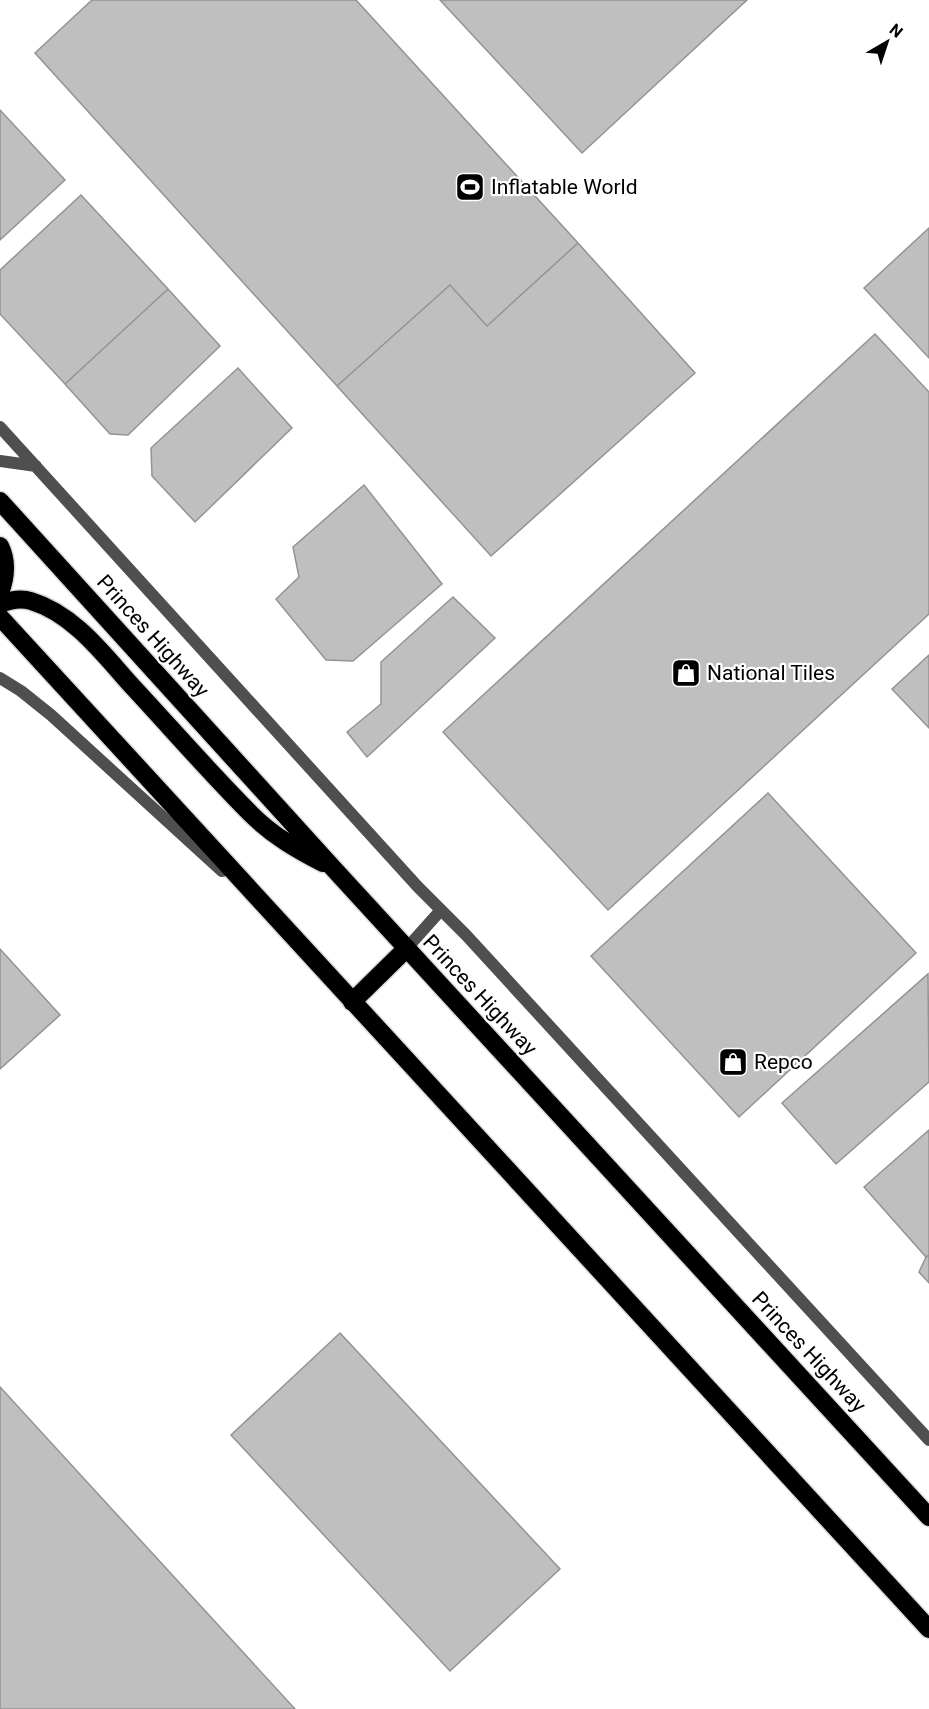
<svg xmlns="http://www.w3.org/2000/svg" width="929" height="1709" viewBox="0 0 929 1709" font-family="Roboto,sans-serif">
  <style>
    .building { fill: #bfbfbf; stroke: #939393; stroke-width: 1.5 }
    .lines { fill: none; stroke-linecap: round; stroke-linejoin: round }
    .highway-casing { stroke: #dbdbdb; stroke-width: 21 }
    .lane { stroke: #4f4f4f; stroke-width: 12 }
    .street { stroke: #4f4f4f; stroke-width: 12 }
    .highway { stroke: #000; stroke-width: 18 }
    .labels { text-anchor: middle; stroke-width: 4.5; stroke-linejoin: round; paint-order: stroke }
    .poi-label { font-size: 21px; fill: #000; stroke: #fff; text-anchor: start }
    .street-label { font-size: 21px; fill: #000; stroke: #fff }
  </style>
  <rect width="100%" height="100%" fill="#fff"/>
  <path class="building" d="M92 0H356L578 243 487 326 450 285 337 386 35 53Z
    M440 0H747L582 153Z
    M0 110 65 180 0 240Z
    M81 195 168 289 65 384 0 314V270Z
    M929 228V358L864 288Z
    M578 243 695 373 491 556 337 386 450 285 487 326Z
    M168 289 220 346 128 435 110 434 65 384Z
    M875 334 929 392V614L608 910 443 732Z
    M238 368 292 428 195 522 152 476 151 448Z
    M364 485 442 584 353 661 326 660 276 599 299 577 293 547Z
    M453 597 495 638 367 757 347 732 381 704V662Z
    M929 655V728L892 689Z
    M768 793 916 953 739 1117 591 956Z
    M0 949 60 1015 0 1069Z
    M928 974 929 1082 836 1164 782 1103Z
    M929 1130V1255L926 1257 864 1187Z
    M929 1255V1283L919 1272 926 1257Z
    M340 1333 560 1569 450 1671 231 1435Z
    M0 1387 295 1709H0Z"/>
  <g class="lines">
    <g class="highway-casing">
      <path id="highway" d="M0 501 333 868 929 1517
        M0 546C8 562 6 577 0 593
        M0 604C10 600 21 598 31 601 74 614 104 655 132 686 172 729 210 773 251 814 272 835 296 849 323 863
        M0 617 929 1629
        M352 1002 407 948"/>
    </g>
    <path class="lane" d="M0 678 21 691 51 715 222 871"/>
    <path class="street" d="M0 427 418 887 466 935 929 1440
      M0 461 36 466
      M407 948 441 910"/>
    <use href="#highway" class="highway"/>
  </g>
  <defs>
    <g id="stadium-square" transform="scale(1.5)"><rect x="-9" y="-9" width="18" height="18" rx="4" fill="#000" stroke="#fff"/><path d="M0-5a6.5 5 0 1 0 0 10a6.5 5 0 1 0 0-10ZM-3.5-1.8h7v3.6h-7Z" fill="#fff"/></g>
    <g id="shop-square" transform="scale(1.5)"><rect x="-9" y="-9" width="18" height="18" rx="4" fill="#000" stroke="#fff"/><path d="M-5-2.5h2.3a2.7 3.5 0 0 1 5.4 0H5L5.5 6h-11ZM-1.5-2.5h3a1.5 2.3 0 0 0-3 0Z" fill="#fff"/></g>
  </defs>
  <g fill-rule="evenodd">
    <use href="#stadium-square" x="470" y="187"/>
    <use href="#shop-square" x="686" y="673"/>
    <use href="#shop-square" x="733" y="1062"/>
  </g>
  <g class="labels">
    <g class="poi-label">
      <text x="491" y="194">Inflatable World</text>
      <text x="707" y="680">National Tiles</text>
      <text x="754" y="1069">Repco</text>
    </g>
    <g class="street-label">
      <text transform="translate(153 636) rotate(48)" y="7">Princes Highway</text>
      <text transform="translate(480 995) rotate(47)" y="7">Princes Highway</text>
      <text transform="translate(809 1352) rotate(47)" y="7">Princes Highway</text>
    </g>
  </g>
  <g transform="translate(887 42) rotate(39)" stroke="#ffffff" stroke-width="4.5" paint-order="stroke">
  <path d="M0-4.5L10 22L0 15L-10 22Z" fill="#000000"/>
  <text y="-9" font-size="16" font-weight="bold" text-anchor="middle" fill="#000000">N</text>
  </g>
</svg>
